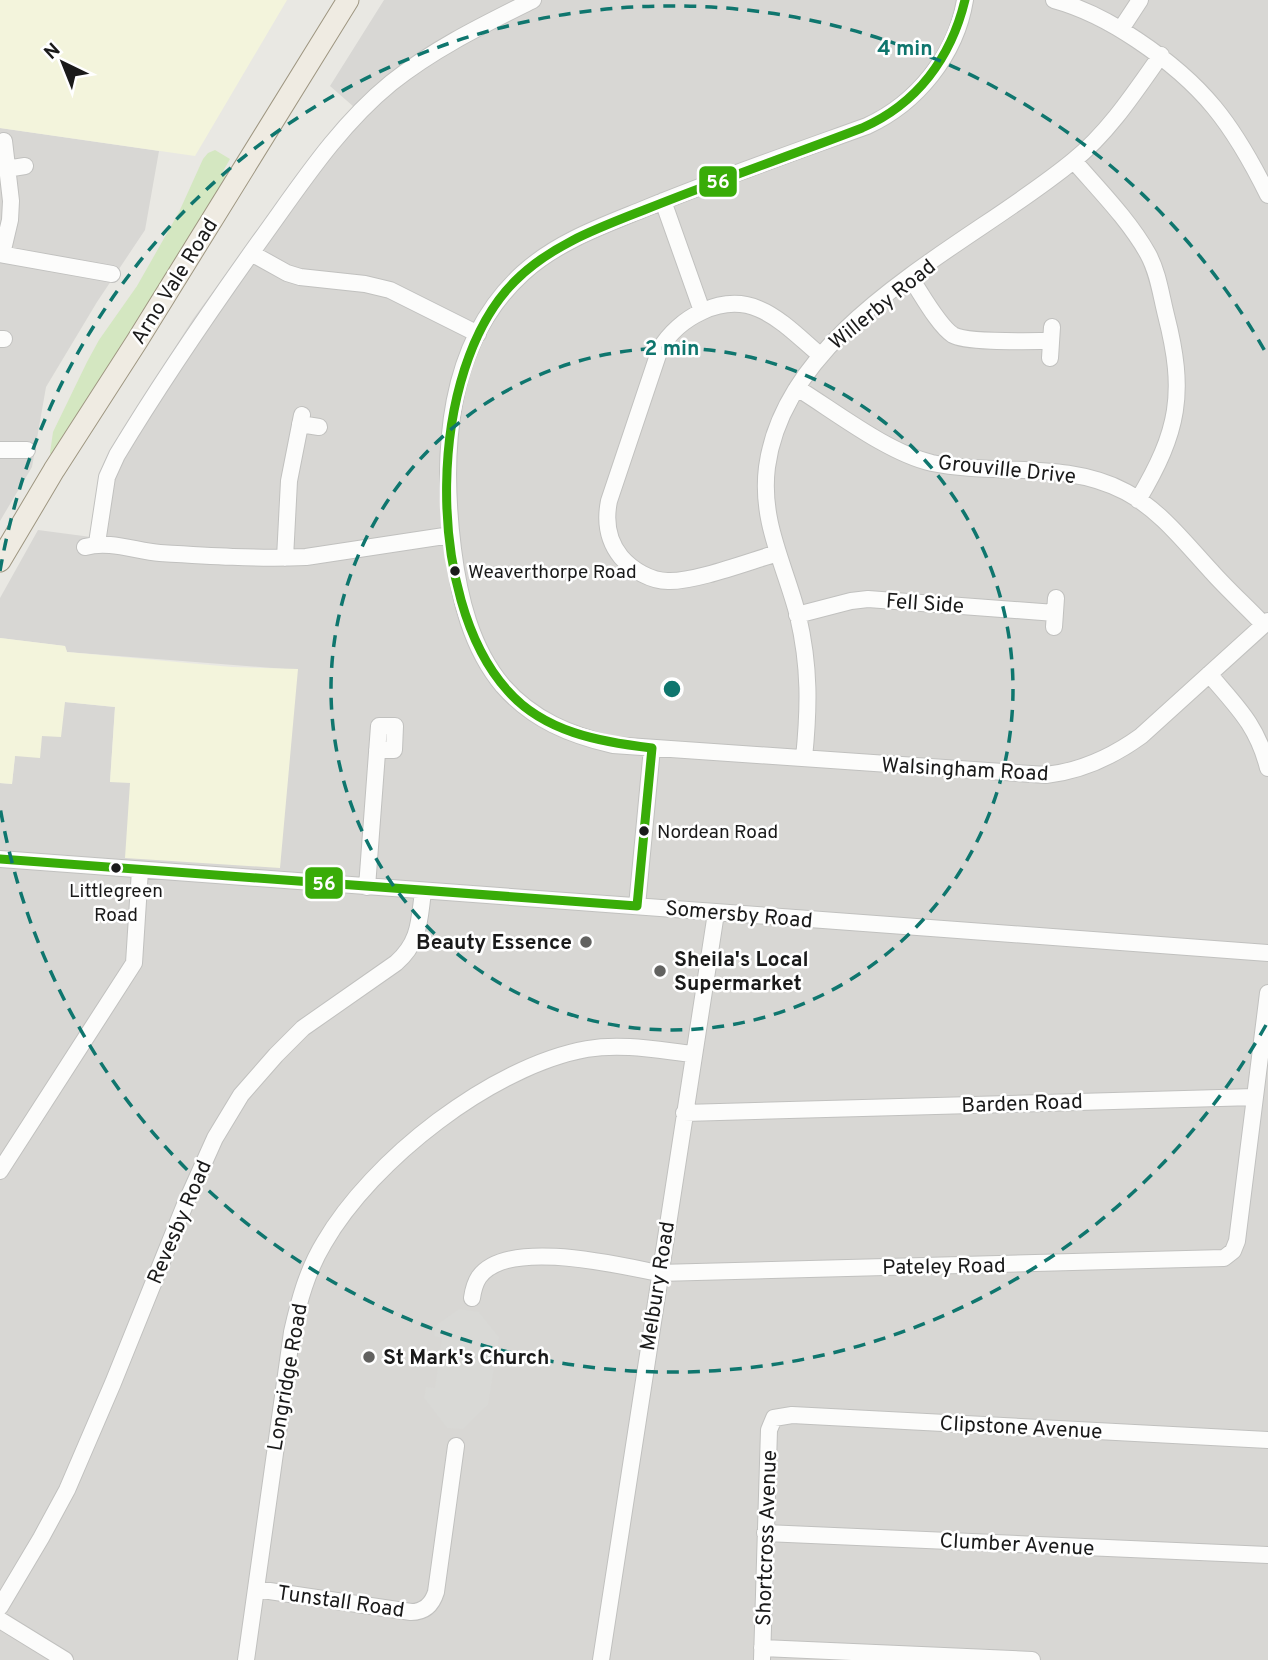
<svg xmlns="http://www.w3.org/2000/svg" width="1268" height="1660" viewBox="0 0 1268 1660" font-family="Overpass,sans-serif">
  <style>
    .residential { fill: #d8d7d4 }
    .education { fill: #f3f4dc }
    .grass { fill: #d4e7c1 }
    .parking { fill: #d9d9d6 }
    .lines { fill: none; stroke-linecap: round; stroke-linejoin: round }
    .minor-casing { stroke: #c1c1bf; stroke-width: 18 }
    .major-casing { stroke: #9e9681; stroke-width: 23 }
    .minor { stroke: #fcfcfb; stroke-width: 16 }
    .major { stroke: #efebe2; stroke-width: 21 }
    .bus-1-casing { stroke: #fff; stroke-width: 14 }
    .bus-1 { stroke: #39ac08; stroke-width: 9 }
    .ring { fill: none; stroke: #0f766e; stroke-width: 3.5; stroke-dasharray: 12 9 }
    .bus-dot { fill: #1a1a1a; stroke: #fff; stroke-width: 2.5 }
    .poi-dot { fill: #626260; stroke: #fff; stroke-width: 2.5 }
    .labels { text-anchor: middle; stroke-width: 5; stroke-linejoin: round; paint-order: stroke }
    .bus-label { font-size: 19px; fill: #1a1a1a; stroke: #fff; text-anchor: start }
    .street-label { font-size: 21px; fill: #1a1a1a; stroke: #fff }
    .poi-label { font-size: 21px; font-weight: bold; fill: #1a1a1a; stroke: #fff; text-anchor: start }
    .centre { fill: #0f766e; stroke: #fff; stroke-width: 3.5 }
    .ring-label { font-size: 21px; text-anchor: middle; font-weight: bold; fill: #0f766e; stroke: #fff; stroke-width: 5; stroke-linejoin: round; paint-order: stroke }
    .line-badge { stroke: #fff; stroke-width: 2.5 }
    .badge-label { font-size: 19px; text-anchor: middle; font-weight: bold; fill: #fff }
  </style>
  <rect width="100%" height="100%" fill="#e9e8e3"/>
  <path class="residential" d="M384 0H1268V1660H0V783L12 784 15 756 42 736 65 702 115 707 110 782H130L298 670 67 652 65 646 0 638V598L38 530 91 537 95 502 104 462 117 439 193 319 304 167 354 107 330 86Z
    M0 128 159 151 145 230 97 302 46 387 32 467 0 521Z"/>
  <path class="education" d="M0 0H287L195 156 0 128Z
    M0 638 65 646 67 652 232 667 298 669 280 868 125 858 130 783 110 782 115 707 65 702 61 737 42 736 40 758 15 756 12 784 0 783Z"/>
  <path class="grass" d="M215 150 230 159 222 173 227 177 52 456 50 453 53 432 87 362 99 340 137 286 179 212 203 159 208 153Z"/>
  <path class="parking" d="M459 1309 479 1312 499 1337 488 1405 463 1429 447 1428 424 1398 426 1387 435 1388 442 1338 434 1336 435 1326Z"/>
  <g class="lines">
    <g class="minor-casing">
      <path id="minor" d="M965 0C956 55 917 103 867 126 792 153 717 179 644 209 602 226 557 242 523 273 446 343 441 453 453 549 459 597 471 648 503 686 533 720 570 735 613 745L1046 775C1082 771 1112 757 1141 736L1268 621
        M1054 0C1083 8 1112 23 1137 40 1203 84 1233 124 1268 195
        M1121 29 1140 0
        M1074 161C1099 190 1129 220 1148 254 1158 272 1161 295 1166 315 1186 393 1179 431 1138 500
        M6 169 25 166
        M663 201 702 311
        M251 253 287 273 300 277 365 284 390 290 478 334
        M0 254 112 274
        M2 254 10 220 11 201 4 141
        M910 277C921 293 938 325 953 335 966 343 1032 341 1051 341
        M0 339H4
        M1050 358 1052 327
        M797 388C836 412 888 453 932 463 996 476 1067 460 1126 492 1161 511 1185 543 1212 572 1228 590 1247 607 1264 625
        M300 424 319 427
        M0 450H27
        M97 543 107 477 117 455C161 382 209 312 259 242 299 187 337 127 391 83 435 48 483 25 533 0
        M85 547C109 540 136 551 160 553 208 556 257 559 306 557L451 535
        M778 553C750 561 695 582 668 581 651 581 632 570 621 557 608 541 605 521 609 501L660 349C678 318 722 293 759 309 781 318 802 340 820 355
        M285 558 289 481 302 415
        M797 615 851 601 868 599 1055 613
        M1054 627 1056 598
        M1209 674C1237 707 1257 725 1268 768
        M804 758C809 708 810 667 798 616 785 565 760 522 767 467 786 324 973 244 1073 161 1108 133 1135 92 1161 55
        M0 859 1268 953
        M367 887 379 726H395L394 750H377
        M637 906 652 748
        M684 1113 1255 1097 1268 993
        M0 1171 134 963 140 870
        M472 1298C473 1291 475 1283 479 1277 507 1238 618 1265 658 1273L1224 1258 1233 1251 1237 1241 1255 1097
        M765 1533 1268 1555
        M256 1589 411 1612C424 1612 432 1605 436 1592L456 1446
        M0 1607 41 1538 67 1490 113 1383 184 1207 215 1138 241 1095 276 1055 303 1028 396 963C420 942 419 921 423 892
        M0 1620 65 1660
        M762 1648 1032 1660
        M246 1660 292 1332C299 1301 307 1271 324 1243 372 1160 492 1066 587 1049 622 1043 657 1050 692 1054
        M601 1660 716 913
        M762 1660 769 1430 774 1418 792 1415 1268 1440"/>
    </g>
    <g class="major-casing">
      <path id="major" d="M0 561 54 470 137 341 348 0"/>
    </g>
    <use href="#minor" class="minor"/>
    <use href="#major" class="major"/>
    <g class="bus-1-casing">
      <path id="bus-1" d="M0 859 637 906 652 748C600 742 544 732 508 691 424 599 426 369 515 281 551 245 598 228 644 210 716 181 789 156 862 128 917 104 951 58 965 0"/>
    </g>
    <use href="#bus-1" class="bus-1"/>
  </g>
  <g class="ring">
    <circle cx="672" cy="689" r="341"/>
    <path d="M1266 1025A682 682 0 0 1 0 807M0 571A682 682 0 0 1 1266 353"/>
  </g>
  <g class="bus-dot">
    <circle cx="455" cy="571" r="6"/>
    <circle cx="644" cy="831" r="6"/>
    <circle cx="116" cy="868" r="6"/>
  </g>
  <g class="poi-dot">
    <circle cx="586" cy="942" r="7"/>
    <circle cx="660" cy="971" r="7"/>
    <circle cx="369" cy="1357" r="7"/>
  </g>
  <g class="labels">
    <g class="bus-label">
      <text x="468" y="578">Weaverthorpe Road</text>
      <text x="657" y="838">Nordean Road</text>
      <text x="116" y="897" text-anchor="middle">Littlegreen<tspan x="116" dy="24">Road</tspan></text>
    </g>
    <g class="street-label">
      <text transform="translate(174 281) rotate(-58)" y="7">Arno Vale Road</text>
      <text transform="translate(882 304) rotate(-39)" y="7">Willerby Road</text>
      <text transform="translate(1007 469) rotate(6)" y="7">Grouville Drive</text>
      <text transform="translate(925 603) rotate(4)" y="7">Fell Side</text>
      <text transform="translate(965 769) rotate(3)" y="7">Walsingham Road</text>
      <text transform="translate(739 914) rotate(5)" y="7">Somersby Road</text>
      <text transform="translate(1022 1103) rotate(-2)" y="7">Barden Road</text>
      <text transform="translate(179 1222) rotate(-67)" y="7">Revesby Road</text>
      <text transform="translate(944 1266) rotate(-1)" y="7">Pateley Road</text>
      <text transform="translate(657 1286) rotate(-81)" y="7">Melbury Road</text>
      <text transform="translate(287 1377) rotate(-80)" y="7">Longridge Road</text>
      <text transform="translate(1021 1427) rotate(3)" y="7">Clipstone Avenue</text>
      <text transform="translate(766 1538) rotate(-88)" y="7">Shortcross Avenue</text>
      <text transform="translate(1017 1544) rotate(3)" y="7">Clumber Avenue</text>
      <text transform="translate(341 1601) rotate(8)" y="7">Tunstall Road</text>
    </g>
    <g class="poi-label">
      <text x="572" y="949" text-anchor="end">Beauty Essence</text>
      <text x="674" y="966">Sheila's Local<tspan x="674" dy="24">Supermarket</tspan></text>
      <text x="383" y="1364">St Mark's Church</text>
    </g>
  </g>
  <circle cx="672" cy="689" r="10" class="centre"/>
  <g class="ring-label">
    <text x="905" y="55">4 min</text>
    <text x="672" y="355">2 min</text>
  </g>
  <g class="line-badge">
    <rect x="698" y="165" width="40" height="33" rx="7" fill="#39ac08"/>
    <rect x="304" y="866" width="40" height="34" rx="7" fill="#39ac08"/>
  </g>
  <g class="badge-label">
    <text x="718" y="188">56</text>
    <text x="324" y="890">56</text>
  </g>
  <g transform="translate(63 63) rotate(317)" stroke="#ffffff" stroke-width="5" paint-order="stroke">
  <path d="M0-5L12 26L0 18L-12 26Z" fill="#1a1a1a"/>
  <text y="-10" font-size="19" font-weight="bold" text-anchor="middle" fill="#1a1a1a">N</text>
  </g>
</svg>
